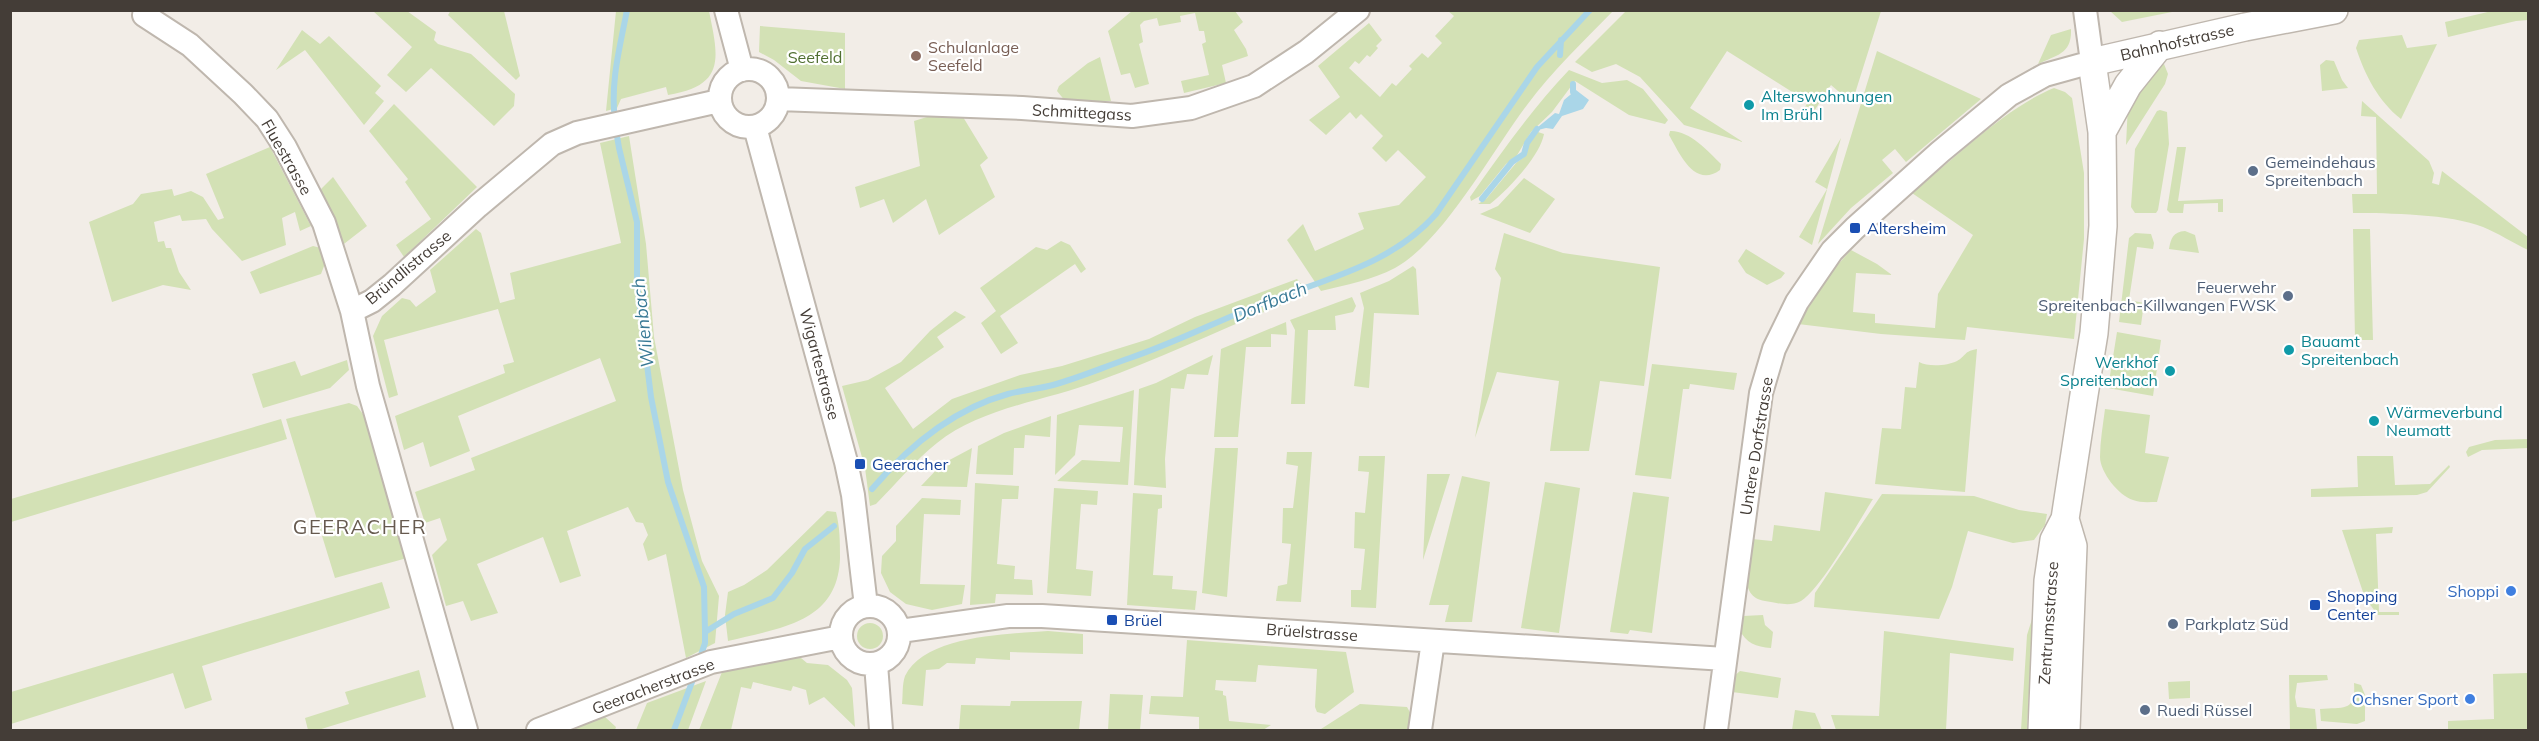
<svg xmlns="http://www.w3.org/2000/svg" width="2539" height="741" viewBox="0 0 2539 741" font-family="Mulish,sans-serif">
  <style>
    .green { fill: #d3e1b5 }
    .water { fill: #aad6e8 }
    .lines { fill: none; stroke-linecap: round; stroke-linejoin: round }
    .stream { stroke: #aad6e8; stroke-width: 6 }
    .minor-casing { stroke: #bfb7ae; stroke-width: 26 }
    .tertiary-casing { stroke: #bfb7ae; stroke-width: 30 }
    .minor { stroke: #fff; stroke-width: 22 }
    .tertiary { stroke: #fff; stroke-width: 27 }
    .education-dot { fill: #8d6e63; stroke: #fff; stroke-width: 2 }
    .culture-dot { fill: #0f9aa8; stroke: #fff; stroke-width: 2 }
    .service-dot { fill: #5c6f8a; stroke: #fff; stroke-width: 2 }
    .transit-dot { fill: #1a4fb4; stroke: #fff; stroke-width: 2 }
    .shop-dot { fill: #3f7fe0; stroke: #fff; stroke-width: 2 }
    .labels { text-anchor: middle; stroke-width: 4.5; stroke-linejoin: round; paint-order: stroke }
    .street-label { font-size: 16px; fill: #443d37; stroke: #fff }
    .education-label { font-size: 16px; fill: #785e54; stroke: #fff; text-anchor: start }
    .park-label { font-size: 16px; fill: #506f31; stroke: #fff }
    .culture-label { font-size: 16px; fill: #0d838f; stroke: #fff; text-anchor: start }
    .service-label { font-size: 16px; fill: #4e5e75; stroke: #fff; text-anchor: start }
    .transit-label { font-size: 16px; fill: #164399; stroke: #fff; text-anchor: start }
    .shop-label { font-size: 16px; fill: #366cbe; stroke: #fff; text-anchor: end }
    .water-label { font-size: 18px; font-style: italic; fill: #387995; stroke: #fff }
    .quarter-label { font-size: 20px; letter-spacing: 1.5px; fill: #665a4f; stroke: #fff }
  </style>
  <rect width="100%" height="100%" fill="#f2ede7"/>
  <path class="green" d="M451 10 504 11 520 76 516 80 448 15Z
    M1627 10H1881V11L1852 103 1831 85 1807 122 1799 117 1808 102 1727 51 1690 108 1743 142 1684 125 1640 77 1616 64 1592 72 1575 62Z
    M373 11H407L436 32 434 40 438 44 471 54 515 94 514 106 494 126 431 68 406 92 387 75 412 47Z
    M616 11H709C718 56 727 86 668 95L666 87 621 99 617 108 606 111Z
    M1132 11H1235L1243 22 1234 30 1246 49 1248 56 1222 65 1226 83 1184 93 1181 81 1209 75 1202 44 1206 42 1204 31H1199L1195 13 1180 16 1181 22 1159 26 1157 18 1144 21 1140 25 1143 42 1139 44 1149 84 1135 88 1130 73 1121 75 1108 31Z
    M1448 11H1613C1584 41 1552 71 1527 105 1492 151 1444 241 1395 268 1372 280 1346 285 1321 291L1287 240 1303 224 1315 251 1364 229 1358 213 1399 205 1426 177 1398 150 1386 162 1372 148 1383 136 1361 114 1356 119 1350 112 1326 135 1309 120 1340 97 1318 66 1369 23 1382 40 1376 46 1378 48 1370 57 1367 55 1359 64 1355 61 1349 68 1380 97 1392 83 1396 86 1412 69 1409 66 1422 53 1428 58 1442 43 1435 36 1454 16Z
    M2110 11H2177L2122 22Z
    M2492 11H2528V20L2516 21 2448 37 2445 22Z
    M760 26 845 33V89L801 81 774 60 759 52Z
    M2071 29C2072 54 2057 55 2038 64L2051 35Z
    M302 30 320 44 329 36 381 86 375 93 384 101 364 125 305 50 276 70Z
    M2402 35 2407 48 2437 44 2401 119C2378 101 2365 75 2356 48L2359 40Z
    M1877 51 1981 99 1906 162 1895 149 1882 160 1893 173 1851 208 1818 244Z
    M1100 57 1111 101 1066 102 1057 91 1059 86 1088 63Z
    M2326 60 2334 61 2342 80 2348 88 2322 91 2320 65Z
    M2164 64 2168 74 2165 84 2126 145 2128 104 2161 65Z
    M1569 70 1602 83 1627 80 1643 89 1668 120 1665 124 1629 115 1575 81 1552 112 1531 132 1516 157 1506 164 1480 196 1471 201 1470 197C1501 153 1532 109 1569 70Z
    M2054 88 2065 92 2072 98 2084 173V239L2074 339 1967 327 1965 340 1881 334 1798 324 1832 271 1851 250 1877 264 1892 275 1856 273 1853 312 1875 314V323L1935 328 1938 294 1973 235 1912 193C1954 159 2005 108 2054 88Z
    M2362 101 2429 161 2434 173 2432 183 2439 185 2442 171 2528 237V250C2513 243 2498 233 2483 227 2451 214 2388 213 2353 213L2352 194H2377L2376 117 2361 116Z
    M394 104 477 187 404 257 396 245 431 219 405 182 408 179 369 131Z
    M2160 110 2167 112 2169 144 2158 210 2156 213H2135L2131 207 2135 149 2157 111Z
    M940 113 963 117 988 158 980 165 995 197 939 235 926 199 893 223 884 199 860 208 855 187 920 166 914 121Z
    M1670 131C1689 130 1708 151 1721 164L1720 170C1694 189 1679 152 1669 135Z
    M1538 132 1544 134C1540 156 1508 190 1490 204H1478L1487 198 1516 163 1524 157 1530 142Z
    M629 136 646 244 654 337 683 490 702 561 719 596 715 643 686 658 666 554 648 561 643 544 648 535 643 523 636 522 628 507 567 531 581 576 560 583 543 537 477 564 498 613 471 621 463 601 446 606 432 555 447 540 440 518 425 523 415 492 475 470 471 458 616 401 600 358 458 416 470 451 430 467 423 442 404 450 395 416 505 373 503 365 514 362 498 309 384 340 398 395 389 398 373 336 382 316 402 298 410 300 416 307 436 292 430 270 476 229 481 233 500 303 515 299 510 273 621 243 600 143Z
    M1841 138 1812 245 1799 237 1827 189 1815 182Z
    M270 147 311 226 300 231 295 212 282 218 286 245 242 261 212 229 206 219 182 221 180 215 154 222 158 242 164 241 166 248H171L179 272 191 290 163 285 112 302 89 222 133 204 141 194 172 189 174 196 191 191 203 197 218 220 224 218 206 174Z
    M2177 147H2186L2178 201 2223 199V212H2218V203L2184 204 2183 213H2170L2167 210Z
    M333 177 367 226 340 247 321 189Z
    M1524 178 1555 199 1530 233 1480 214 1498 206Z
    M2353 229H2370L2373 340H2355Z
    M2185 231 2195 235 2199 253 2169 249C2171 238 2173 232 2185 231Z
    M1504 233 1563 253 1660 267 1644 386 1600 381 1589 451H1550L1559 381 1497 372 1475 438 1501 278 1495 269Z
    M2135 233 2151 234 2154 243 2153 249 2137 247 2129 300 2144 303 2141 325 2119 322 2129 238Z
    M1061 241 1070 245 1086 269 1081 273 1075 264 1000 316 1018 343 1001 354 981 323 996 311 980 288 1036 247 1047 250Z
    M313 246 321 248 326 261 321 274 260 294 250 272Z
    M1746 249 1785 273 1781 278 1767 285 1746 273 1738 261Z
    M1413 266 1416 269 1419 315 1374 313 1369 388 1354 386 1364 308 1360 293 1389 281Z
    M1297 279 1309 294C1238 321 1170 355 1098 381 1046 401 982 407 937 443 915 460 896 484 876 504L870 506 865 468 842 386 868 380 901 362 930 331 955 311 966 317 937 337 944 347 885 388 913 429 952 399 1020 375 1062 366 1149 339 1195 317Z
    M1352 297 1356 306 1353 312 1335 316 1336 330H1308L1305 404H1291L1295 330 1290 320Z
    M1286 322 1287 335 1271 334V347H1246L1238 437H1214L1221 349Z
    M2117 332 2161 340 2153 396 2108 388Z
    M1977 349 1965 492 1875 484 1882 428 1901 429 1905 387 1916 388 1919 362C1928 367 1947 366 1957 361 1966 356 1964 351 1977 349Z
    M1213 355 1208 375 1187 374 1184 389 1171 388 1165 459 1166 488 1134 485 1139 389 1156 383Z
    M347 360 349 370 330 388 263 408 252 374 295 361 301 376Z
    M1652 364 1737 373 1734 390 1690 384 1689 389H1683L1671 479 1635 475Z
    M1134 390 1128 485 1057 481 1082 460 1120 462 1123 427 1079 425 1075 455 1055 475 1057 415Z
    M349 403 357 406 368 421 407 558 335 578 286 419Z
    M2105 409 2150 415 2145 453 2169 457 2157 502C2149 502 2140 503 2133 500 2119 496 2100 472 2100 457 2100 441 2103 425 2105 409Z
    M1051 416 1050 437 1025 435 1024 448H1014L1013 475 976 474 978 446 1004 433Z
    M281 419 287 439 11 522V499Z
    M2528 439V448L2482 450 2468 457 2466 452 2469 447 2495 440Z
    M972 448 967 487 921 486 942 464Z
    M1215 448H1238L1227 597 1202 593Z
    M1287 452H1312L1301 602 1276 601 1278 586 1287 584 1291 544 1282 543 1283 508H1293L1298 466 1286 464Z
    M1359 456H1385L1376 608 1351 607V590H1361L1365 549 1354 548 1355 512 1365 513 1369 472 1358 471Z
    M2357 456H2393L2395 485 2430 484 2449 465 2450 467 2427 492 2417 495 2311 497V489L2358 487Z
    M1427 474H1450L1423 560Z
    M1462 476 1490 482 1472 622H1445L1449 605H1429Z
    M1545 482 1580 488 1559 633 1521 628Z
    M975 483 1019 486 1018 499H1002L997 564 1015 566 1014 579 1032 580 1033 595 996 594 995 603 970 605Z
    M1054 488 1098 491 1097 505 1081 504 1076 569 1093 571 1091 596 1047 593Z
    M1633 492 1669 497 1652 633 1630 630 1628 634 1610 632Z
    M1825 492 1873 499C1859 521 1821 589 1801 601 1790 607 1777 603 1765 601 1736 597 1749 559 1752 539L1772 541 1774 525 1820 531Z
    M1133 493 1162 495V508L1158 509 1153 575 1173 576 1172 589 1197 591 1195 610 1127 605Z
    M1882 494 1974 496 2019 510 2047 514 2045 525 2034 540 2013 543 1968 531 1952 587 1939 619 1814 607 1815 593Z
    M922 498 961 500 960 515 924 514 920 584 965 585 962 604 932 610 906 604 890 592 881 573 882 556 896 541V526Z
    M827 511 836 512C840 528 840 542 840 558 838 624 778 628 728 641L725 615 728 592 744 585 767 570Z
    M2393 527 2392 533 2376 534 2379 612H2399V615H2378L2365 598 2342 530Z
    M382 582 390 608 202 666 212 700 185 709 173 673 11 724V692Z
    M1763 615 1765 625 1773 632 1771 648C1756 647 1746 643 1739 629L1743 616Z
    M2033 616 2027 730H2021L2027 635Z
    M857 636a13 13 0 1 1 26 0a13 13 0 1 1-26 0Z
    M1048 631 1083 634V654L1010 652V660L976 658 975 664 947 663 939 669 926 670 923 706 902 704C903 696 902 684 905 676 925 635 1009 634 1048 631Z
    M1884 631 2014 648 2013 661 1950 653 1946 730H1836L1831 715 1879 716Z
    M1187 640 1346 652 1354 692 1325 714 1317 712 1315 707 1317 669 1258 665 1256 682 1216 680 1215 690 1223 691V695L1226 696 1229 721 1271 725 1263 730H1199V717L1149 714 1151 696 1183 697Z
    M786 658H801L807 663 828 665 847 680 852 688 855 727 824 697 809 705 806 690 793 686 791 691 753 682 751 689 741 687 731 730H699L722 672Z
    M419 670 426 697 318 730H308L305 718 349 704 345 692Z
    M1740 671 1781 678 1778 698 1732 692 1733 677Z
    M2528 673V730H2448V721L2494 719 2493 674Z
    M2289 675H2327L2328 680 2297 683 2295 697 2297 707 2315 709 2317 730H2290Z
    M706 681 688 730H636L647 703Z
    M2190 681V698L2169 699 2168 682Z
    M2354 683 2361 685 2365 695V721L2357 724 2321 721 2320 709C2345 707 2356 712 2354 683Z
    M1110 694 1143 695 1140 730H1108Z
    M1011 701H1082L1079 730H959L961 705 1010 706Z
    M1360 704 1407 707 1412 716 1409 730H1279L1321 729Z
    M1795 710 1815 713 1822 730H1792Z
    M604 716 616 727 615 730H566Z"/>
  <path class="water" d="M1576 90 1589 100 1583 109 1562 116 1553 129 1546 128 1538 130V127L1555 113 1559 114 1564 100Z"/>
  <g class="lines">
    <path class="stream" d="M1560 55 1561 40
      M1573 84V92
      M615 120C610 82 620 47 627 10
      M616 130 619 148 637 222V284L651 397 668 482 704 587 705 632
      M1482 199 1512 162 1524 154 1527 143 1537 129
      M872 489C908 447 953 409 1008 394 1023 390 1038 389 1053 385 1078 378 1104 367 1130 358 1180 341 1227 316 1277 298 1334 277 1395 261 1436 214L1537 67 1590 10
      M699 661 705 643V632L734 614 773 598 792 573 805 549 834 526
      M674 730 695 674"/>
    <g class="minor-casing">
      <path id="minor" d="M726 10 742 70
        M144 15 190 45 243 94 267 119 285 147 324 223 352 311
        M720 98a29 29 0 1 1 58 0a29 29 0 1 1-58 0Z
        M778 99 1022 108 1132 116 1191 108 1254 86 1306 52 1358 10
        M755 127 846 462 853 495 866 606
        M841 635a29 29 0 1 1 58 0a29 29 0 1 1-58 0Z
        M900 631 1008 616H1042L1725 659
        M876 664 881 730
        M466 730 368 386 352 311 372 301 392 285 478 206 552 144 577 133 719 101
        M538 730 711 662 841 637
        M1420 730 1433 641
        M1716 730 1761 393 1774 349 1797 302 1832 251 1855 228 1940 152 2009 95 2045 75 2092 62 2085 10"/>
    </g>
    <g class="tertiary-casing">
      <path id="tertiary" d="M2102 132 2128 85 2160 45
        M2065 519 2073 546 2066 730
        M2042 730 2048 581 2054 540 2065 519 2084 395 2094 333 2103 226 2102 132 2092 62 2245 27 2334 10"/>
    </g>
    <use href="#minor" class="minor"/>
    <use href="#tertiary" class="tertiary"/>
  </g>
  <circle class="education-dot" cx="916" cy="56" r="6"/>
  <g class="culture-dot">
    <circle cx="1749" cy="105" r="6"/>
    <circle cx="2289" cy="350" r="6"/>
    <circle cx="2170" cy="371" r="6"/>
    <circle cx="2374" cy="421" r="6"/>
  </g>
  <g class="service-dot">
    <circle cx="2253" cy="171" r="6"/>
    <circle cx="2288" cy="296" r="6"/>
    <circle cx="2173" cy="624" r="6"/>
    <circle cx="2145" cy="710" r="6"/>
  </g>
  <g class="transit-dot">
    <rect x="1849" y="222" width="12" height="12" rx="3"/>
    <rect x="854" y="458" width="12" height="12" rx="3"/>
    <rect x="2309" y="599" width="12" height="12" rx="3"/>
    <rect x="1106" y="614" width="12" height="12" rx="3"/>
  </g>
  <g class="shop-dot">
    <circle cx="2511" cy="591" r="6"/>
    <circle cx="2470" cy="699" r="6"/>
  </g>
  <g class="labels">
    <g class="street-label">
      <text transform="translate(2177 42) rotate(-13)" y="6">Bahnhofstrasse</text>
      <text transform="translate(1082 112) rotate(3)" y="6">Schmittegass</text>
      <text transform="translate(287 157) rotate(60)" y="6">Fluestrasse</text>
      <text transform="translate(408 267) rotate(-40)" y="6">Bründlistrasse</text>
      <text transform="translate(820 364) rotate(75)" y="6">Wigartestrasse</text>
      <text transform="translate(1756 446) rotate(-81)" y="6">Untere Dorfstrasse</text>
      <text transform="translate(2048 623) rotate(-86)" y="6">Zentrumsstrasse</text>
      <text transform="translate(1312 632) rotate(4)" y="6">Brüelstrasse</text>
      <text transform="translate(653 686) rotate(-21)" y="6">Geeracherstrasse</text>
    </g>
    <g class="education-label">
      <text x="928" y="53">Schulanlage<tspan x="928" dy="18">Seefeld</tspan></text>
    </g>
    <g class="park-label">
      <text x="815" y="63">Seefeld</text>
    </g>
    <g class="culture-label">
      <text x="1761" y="102">Alterswohnungen<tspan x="1761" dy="18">Im Brühl</tspan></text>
      <text x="2301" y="347">Bauamt<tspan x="2301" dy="18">Spreitenbach</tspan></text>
      <text x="2158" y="368" text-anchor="end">Werkhof<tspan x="2158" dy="18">Spreitenbach</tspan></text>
      <text x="2386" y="418">Wärmeverbund<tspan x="2386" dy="18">Neumatt</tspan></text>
    </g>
    <g class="service-label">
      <text x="2265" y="168">Gemeindehaus<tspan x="2265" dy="18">Spreitenbach</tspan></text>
      <text x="2276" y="293" text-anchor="end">Feuerwehr<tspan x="2276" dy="18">Spreitenbach-Killwangen FWSK</tspan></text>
      <text x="2185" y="630">Parkplatz Süd</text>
      <text x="2157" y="716">Ruedi Rüssel</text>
    </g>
    <g class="transit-label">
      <text x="1867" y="234">Altersheim</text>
      <text x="872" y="470">Geeracher</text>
      <text x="2327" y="602">Shopping<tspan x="2327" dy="18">Center</tspan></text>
      <text x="1124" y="626">Brüel</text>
    </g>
    <g class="shop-label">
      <text x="2499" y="597">Shoppi</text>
      <text x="2458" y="705">Ochsner Sport</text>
    </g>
    <g class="water-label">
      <text transform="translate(1270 302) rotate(-22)" y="6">Dorfbach</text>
      <text transform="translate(643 323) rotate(-96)" y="6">Wilenbach</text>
    </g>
    <g class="quarter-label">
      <text x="360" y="534">GEERACHER</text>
    </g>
  </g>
  <rect width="2539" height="741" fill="none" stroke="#443d37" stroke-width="24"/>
</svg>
